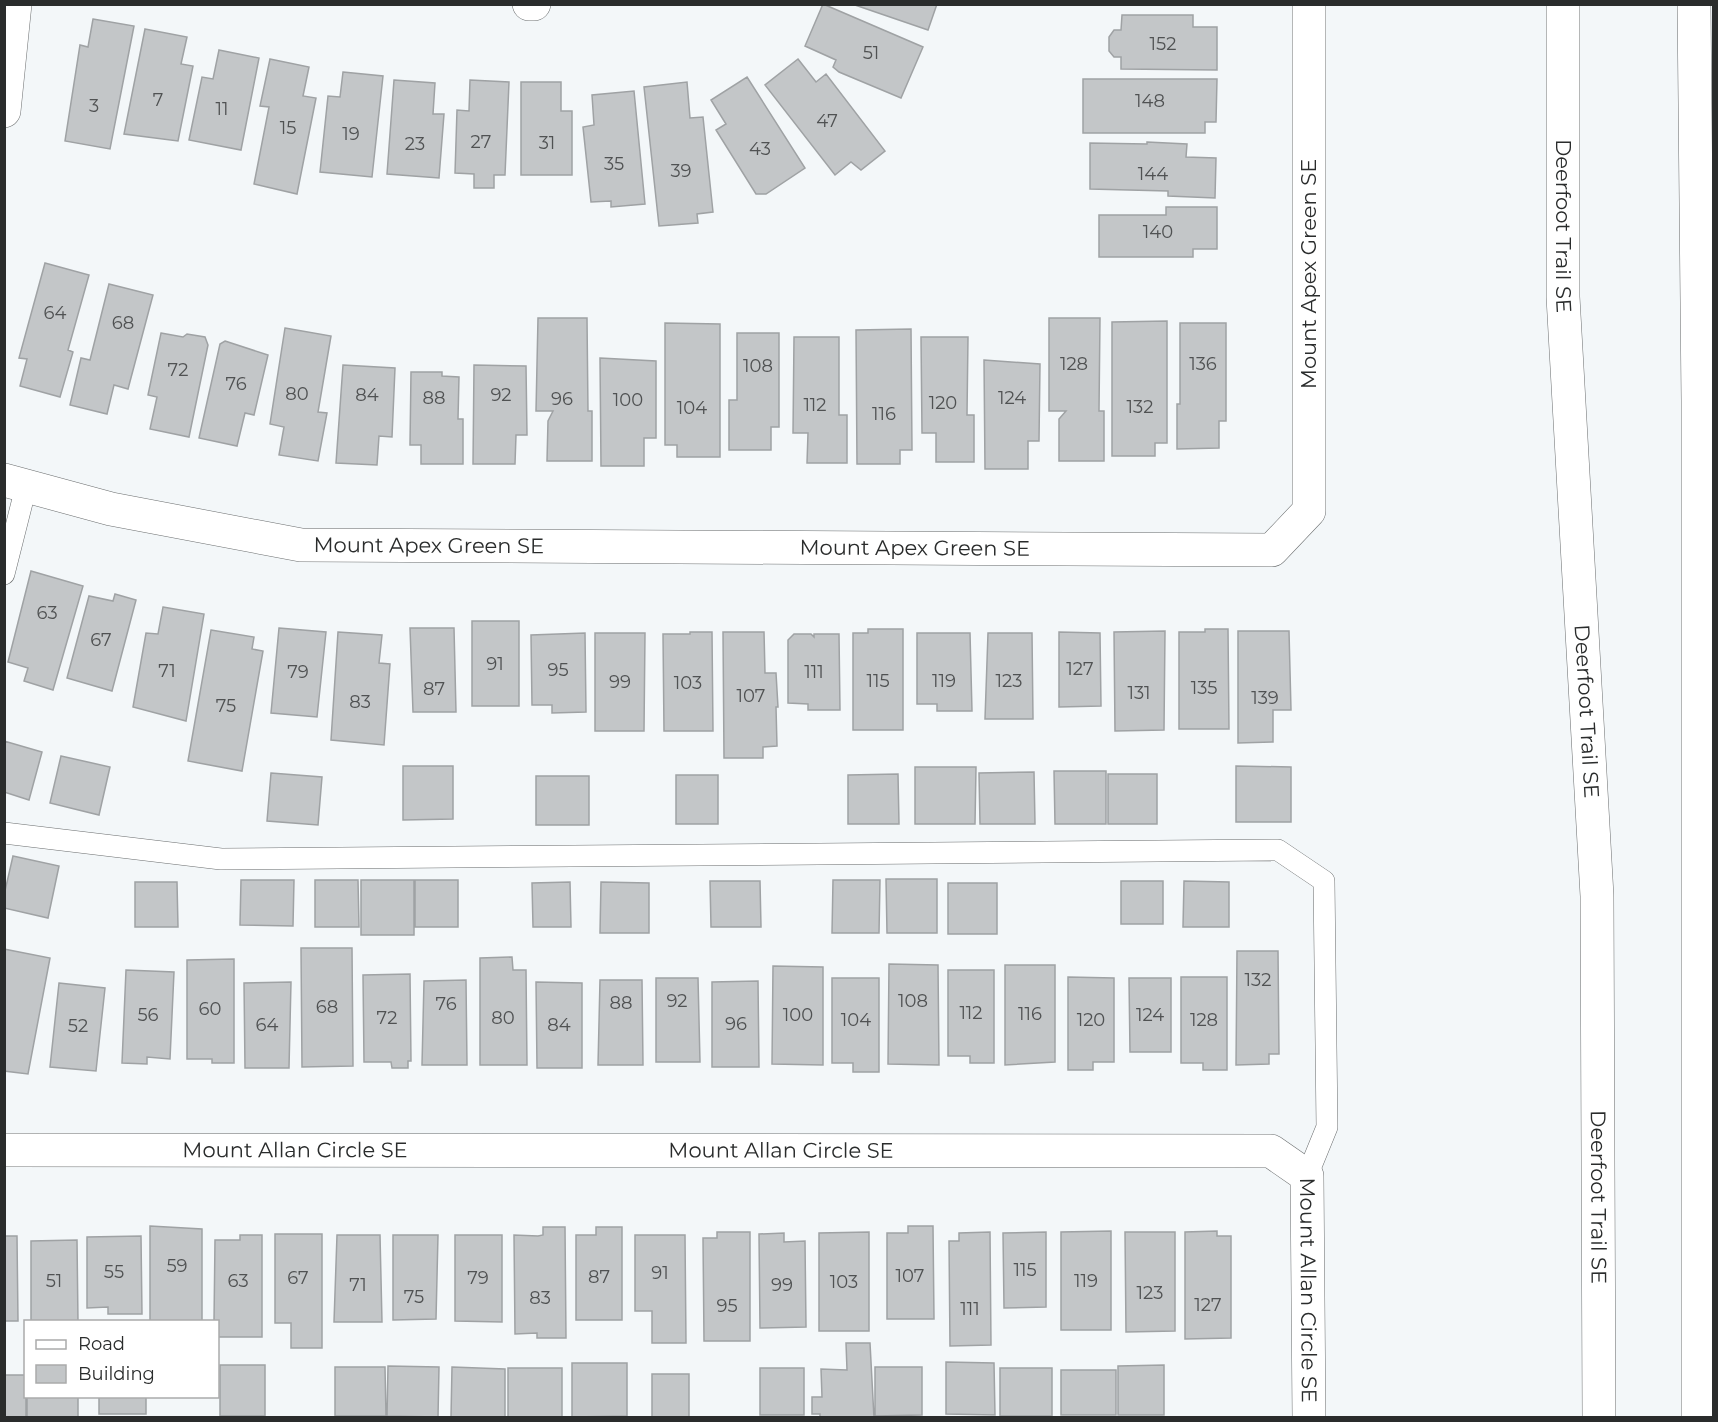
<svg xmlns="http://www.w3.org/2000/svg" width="1718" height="1422" viewBox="0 0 1718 1422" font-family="Montserrat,sans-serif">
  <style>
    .building { fill: #c3c6c8; stroke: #9fa2a4; stroke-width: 1.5 }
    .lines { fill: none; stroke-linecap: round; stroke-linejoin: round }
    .lane-casing { stroke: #6b6e6f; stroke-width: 22 }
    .street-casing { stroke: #6b6e6f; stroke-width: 34 }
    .highway-casing { stroke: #6b6e6f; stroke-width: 34 }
    .lane { stroke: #fff; stroke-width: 21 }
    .street { stroke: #fff; stroke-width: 33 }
    .highway { stroke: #fff; stroke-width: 33 }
    .labels { text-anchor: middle; stroke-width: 4.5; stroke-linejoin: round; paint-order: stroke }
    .number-label { font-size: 18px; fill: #505253 }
    .street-label { font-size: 21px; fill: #2a2c2c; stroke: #fff }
  </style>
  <rect width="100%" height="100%" fill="#f3f7f9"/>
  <path class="building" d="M823 4 923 47 901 98 839 72 833 67 836 60 805 46Z
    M852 4H937L928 30Z
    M1122 15H1193V27H1217V70L1121 69V57H1114L1109 51V37L1114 30H1121Z
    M93 19 134 26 110 149 65 141 80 45 88 47Z
    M145 29 187 37 181 64 193 66 178 141 124 134Z
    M219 50 259 58 241 150 189 140 202 77 213 79Z
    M270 59 309 67 303 96 316 98 297 194 254 184 269 107 260 106Z
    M798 59 816 82 826 74 885 151 861 170 851 162 835 175 765 85Z
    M343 72 383 76 372 177 320 172 328 96 340 97Z
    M747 77 805 168 766 194H756L716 130 726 124 711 100Z
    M1083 79H1217L1216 122H1205V133H1083Z
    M394 80 435 83 433 114H444L439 178 387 174Z
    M470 80 509 82 505 175H494V188H474V174L455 173 457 110 469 111Z
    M521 82H561V111H572V175H521Z
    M687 82 690 118 703 117 713 212 697 214 698 223 659 226 644 87Z
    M634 91 645 204 611 207V201L591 202 583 127 594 125 592 95Z
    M1147 142 1187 144 1186 157 1216 158 1215 198 1168 196V191L1090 189V143L1147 144Z
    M1166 207H1217V249H1193V257H1099V215H1166Z
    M45 263 89 275 68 350 73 352 60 397 20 386 27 359 19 358Z
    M109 284 153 295 128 389 114 385 107 414 70 405 81 358 90 360Z
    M538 318H587L588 411H592V461H547L548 421 553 411H536Z
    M1049 318H1100L1099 411H1104V461H1059V419L1066 411H1049Z
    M1167 321V443H1155V456H1112V322Z
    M665 323 720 324V457H677V445H665Z
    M1180 323H1226V421H1219V448L1177 449V404H1180Z
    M285 328 331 336 318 412 327 413 318 461 279 455 284 427 270 424Z
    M911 329 912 450H900V464H857L856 330Z
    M161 333 183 337 187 334 205 337 208 345 189 437 150 429 157 397 148 395Z
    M737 333H779V427H771V450H729V400H737Z
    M794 337H839V415H847V463H807L808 433H793Z
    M921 337H968L967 415H974V462H936V433H922Z
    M225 341 268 355 254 415 245 413 237 446 199 438 220 344Z
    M600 358 656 361V438H644V466H601Z
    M984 360 1040 364 1039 441H1028V469H985Z
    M343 365 395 368 392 437 379 436 377 465 336 463Z
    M474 365 526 366 527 435H516L515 464H473Z
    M411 372H442V376L459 377 458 419H463V464H421V445H410Z
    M31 571 83 586 53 690 24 681 28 668 8 662Z
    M115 594 136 600 112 691 67 678 89 596 113 601Z
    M163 607 204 614 186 721 133 707 146 633 158 634Z
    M472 621H519V706H472Z
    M279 628 326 632 317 717 271 713Z
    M410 628H454L456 712H413Z
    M868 629H903V730H853V633H868Z
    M1205 629H1228L1229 729H1179V632H1205Z
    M211 630 254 637 252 649 263 651 242 771 188 761Z
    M1165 631 1164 730 1115 731 1114 632Z
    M1238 631H1289L1291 710H1273V742L1238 743Z
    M338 632 382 635 379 663 390 664 384 745 331 740Z
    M690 632H712L713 731H664L663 634H690Z
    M723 632H764L765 673H776L778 707H776L777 746 763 747V758H724Z
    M1059 632 1100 633 1101 706 1059 707Z
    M585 633 586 712 552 713V705H532L531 635Z
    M595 633H645L644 731H595Z
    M917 633H970L972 711H937V704H917Z
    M988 633H1032L1033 719H985Z
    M794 634H811L814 637V634H839L840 710H808V704L788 703V640Z
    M4 741 42 752 29 800 4 792Z
    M61 756 110 767 99 815 50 803Z
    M403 766H453V819L403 820Z
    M1236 766 1291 767V822H1236Z
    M915 767H976L975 824H915Z
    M1054 771H1106V824H1055Z
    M1034 772 1035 824H980L979 773Z
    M271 773 322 777 318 825 267 821Z
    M898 774 899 824H848V775Z
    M1108 774H1157V824H1108Z
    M676 775H718V824H676Z
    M536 776H589V825H536Z
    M13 856 59 866 48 918 4 908V895Z
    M886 879H937V933H887Z
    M241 880H294L293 926 240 925Z
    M315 880H358L359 927H315Z
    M361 880H414V935H361Z
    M415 880H458V927H415Z
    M833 880H880L879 933H832Z
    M710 881H760L761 927H711Z
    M1121 881H1163V924H1121Z
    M1184 881 1229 882V927H1183Z
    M135 882H177L178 927H135Z
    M570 882 571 927H533L532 883Z
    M601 882 649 883V933H600Z
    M948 883H997V934H948Z
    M301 948H352L353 1066 302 1067Z
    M4 949 50 958 28 1074 4 1071Z
    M1237 951H1278L1279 1054H1269V1064L1236 1065Z
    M512 957 513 970H526L527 1065H480V958Z
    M234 959V1063H212V1059H187V960Z
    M889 964 938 965 939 1065 888 1064Z
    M1005 965H1055V1062L1005 1065Z
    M773 966 823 967V1065L772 1064Z
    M126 970 174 972 170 1059 147 1057V1064L122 1063Z
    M948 970H994V1063H970V1056H948Z
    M410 974 411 1061H408V1068H392L391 1062H364L363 975Z
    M1068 977 1114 978V1062H1093V1070H1068Z
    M1181 977H1227V1070H1203V1063H1181Z
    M656 978H698L700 1062H656Z
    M832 978H879V1072H853V1063H832Z
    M1129 978H1171V1052H1130Z
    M466 980 467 1065H422L424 981Z
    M600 980H642L643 1065H598Z
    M758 981 759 1067H712V982Z
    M291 982 289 1068H245L244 983Z
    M536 982 582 983V1068H537Z
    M59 983 105 988 96 1071 50 1067Z
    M150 1226 202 1229V1322H150Z
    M908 1226H933L934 1319H887V1233H908Z
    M543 1227H565L566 1338H537V1333L515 1334 514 1235 538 1236 543 1235Z
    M596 1227H622V1320H576V1235H596Z
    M1111 1231V1330H1061V1232Z
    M1217 1231V1236H1231V1338L1185 1339V1232Z
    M717 1232H750V1341H704L703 1238H717Z
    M869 1232V1331H819V1233Z
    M990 1232 991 1345 950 1346 949 1241H959V1233Z
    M1046 1232V1307L1004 1308 1003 1233Z
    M1125 1232H1175V1331L1126 1332Z
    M784 1233V1242L805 1241 806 1327 760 1328 759 1234Z
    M275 1234H322V1348H291V1323H275Z
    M240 1235H262V1337H218V1322H214L215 1240H240Z
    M337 1235H380L382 1322H334Z
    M393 1235H438L436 1319 393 1320Z
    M455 1235H502V1322L455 1321Z
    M635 1235H685L686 1343H652V1311H635Z
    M4 1236H17L18 1321H4Z
    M141 1236 142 1314H108V1307L87 1308V1237Z
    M77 1240 78 1322H31V1241Z
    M846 1343H870L874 1418H820V1414H812V1397H822L821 1369 847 1370Z
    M946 1362 994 1363 995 1415 946 1414Z
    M572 1363H627V1416L572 1417Z
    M220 1365H265V1416H220Z
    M1164 1365V1415H1118V1366Z
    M388 1366 439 1367 438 1417 387 1416Z
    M335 1367H385L386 1416H335Z
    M452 1367 505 1369V1418L451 1417Z
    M875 1367H922V1415L875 1416Z
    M508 1368H562V1418H508Z
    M760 1368H804V1415H760Z
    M1000 1368H1052V1416H1000Z
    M1061 1370H1116V1415H1061Z
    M652 1374H689V1418H652Z
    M4 1375H26V1418H4Z
    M27 1396H78V1418H27Z
    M99 1396H146V1414H99Z"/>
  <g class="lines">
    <g class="lane-casing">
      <path id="lane" d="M4 574 26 487
        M4 833 221 859 1278 850 1324 881 1327 1127 1307 1176"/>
    </g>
    <g class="street-casing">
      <g id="street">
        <path d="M529 4H534"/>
        <path d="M4 111 15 4"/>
        <path id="s1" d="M4 480 111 509 301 545 1272 550 1309 511V4"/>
        <path id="s2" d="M4 1150 1271 1151 1307 1176 1309 1418"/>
      </g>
    </g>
    <g class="highway-casing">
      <g id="highway">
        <path id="s3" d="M1563 4V297L1597 896 1599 1418"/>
        <path d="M1694 4 1698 401V1418"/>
      </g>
    </g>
    <use href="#lane" class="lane"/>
    <use href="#street" class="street"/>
    <use href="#highway" class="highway"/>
  </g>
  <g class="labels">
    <g class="number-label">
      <text x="1163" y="50">152</text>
      <text x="871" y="59">51</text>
      <text x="158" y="106">7</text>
      <text x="1150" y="107">148</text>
      <text x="94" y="112">3</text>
      <text x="222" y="115">11</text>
      <text x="827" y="127">47</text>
      <text x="288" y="134">15</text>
      <text x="351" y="140">19</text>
      <text x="481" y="148">27</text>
      <text x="547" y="149">31</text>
      <text x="415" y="150">23</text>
      <text x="760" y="155">43</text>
      <text x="614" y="170">35</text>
      <text x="681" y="177">39</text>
      <text x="1153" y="180">144</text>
      <text x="1158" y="238">140</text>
      <text x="55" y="319">64</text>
      <text x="123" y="329">68</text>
      <text x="1074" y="370">128</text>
      <text x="1203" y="370">136</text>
      <text x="758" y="372">108</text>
      <text x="178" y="376">72</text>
      <text x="236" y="390">76</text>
      <text x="297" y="400">80</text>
      <text x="367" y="401">84</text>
      <text x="501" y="401">92</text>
      <text x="434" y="404">88</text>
      <text x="1012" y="404">124</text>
      <text x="562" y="405">96</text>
      <text x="628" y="406">100</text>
      <text x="943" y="409">120</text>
      <text x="815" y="411">112</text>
      <text x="1140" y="413">132</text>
      <text x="692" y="414">104</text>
      <text x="884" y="420">116</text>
      <text x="47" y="619">63</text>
      <text x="101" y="646">67</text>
      <text x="495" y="670">91</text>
      <text x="1080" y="675">127</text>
      <text x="558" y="676">95</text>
      <text x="167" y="677">71</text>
      <text x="298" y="678">79</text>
      <text x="814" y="678">111</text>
      <text x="878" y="687">115</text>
      <text x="944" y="687">119</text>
      <text x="1009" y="687">123</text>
      <text x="620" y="688">99</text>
      <text x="688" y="689">103</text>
      <text x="1204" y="694">135</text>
      <text x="434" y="695">87</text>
      <text x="1139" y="699">131</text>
      <text x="751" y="702">107</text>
      <text x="1265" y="704">139</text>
      <text x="360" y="708">83</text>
      <text x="226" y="712">75</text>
      <text x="1258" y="986">132</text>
      <text x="677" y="1007">92</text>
      <text x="913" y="1007">108</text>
      <text x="621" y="1009">88</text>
      <text x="446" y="1010">76</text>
      <text x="327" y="1013">68</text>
      <text x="210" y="1015">60</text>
      <text x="971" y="1019">112</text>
      <text x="1030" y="1020">116</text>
      <text x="148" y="1021">56</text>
      <text x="798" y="1021">100</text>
      <text x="1150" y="1021">124</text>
      <text x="387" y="1024">72</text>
      <text x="503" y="1024">80</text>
      <text x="856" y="1026">104</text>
      <text x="1091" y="1026">120</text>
      <text x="1204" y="1026">128</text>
      <text x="736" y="1030">96</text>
      <text x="267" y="1031">64</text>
      <text x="559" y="1031">84</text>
      <text x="78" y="1032">52</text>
      <text x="177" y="1272">59</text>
      <text x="1025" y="1276">115</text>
      <text x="114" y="1278">55</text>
      <text x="660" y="1279">91</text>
      <text x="910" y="1282">107</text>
      <text x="599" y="1283">87</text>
      <text x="298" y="1284">67</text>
      <text x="478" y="1284">79</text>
      <text x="54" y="1287">51</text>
      <text x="238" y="1287">63</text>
      <text x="1086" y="1287">119</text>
      <text x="844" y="1288">103</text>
      <text x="358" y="1291">71</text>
      <text x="782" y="1291">99</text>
      <text x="1150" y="1299">123</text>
      <text x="414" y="1303">75</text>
      <text x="540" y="1304">83</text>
      <text x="1208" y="1311">127</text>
      <text x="727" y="1312">95</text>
      <text x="970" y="1315">111</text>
    </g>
    <g class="street-label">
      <text dy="7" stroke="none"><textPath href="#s3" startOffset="222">Deerfoot Trail SE</textPath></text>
      <text transform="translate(1309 274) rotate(-90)" y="7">Mount Apex Green SE</text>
      <text dy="7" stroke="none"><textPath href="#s1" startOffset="432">Mount Apex Green SE</textPath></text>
      <text dy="7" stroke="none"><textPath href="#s1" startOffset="918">Mount Apex Green SE</textPath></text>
      <text dy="7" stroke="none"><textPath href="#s3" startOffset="708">Deerfoot Trail SE</textPath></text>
      <text dy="7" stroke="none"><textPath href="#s2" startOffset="291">Mount Allan Circle SE</textPath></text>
      <text dy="7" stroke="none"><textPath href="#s2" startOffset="777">Mount Allan Circle SE</textPath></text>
      <text dy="7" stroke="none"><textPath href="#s3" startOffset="1194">Deerfoot Trail SE</textPath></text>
      <text dy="7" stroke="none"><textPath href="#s2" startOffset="1425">Mount Allan Circle SE</textPath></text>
    </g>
  </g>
  <rect width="1718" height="1422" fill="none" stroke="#2a2c2c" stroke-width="12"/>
  <rect x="24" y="1320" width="195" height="78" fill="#ffffff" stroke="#aaabab" stroke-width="1.5"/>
  <rect x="36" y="1340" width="30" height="9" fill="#ffffff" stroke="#aaabab" stroke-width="1.5"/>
  <text x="78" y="1350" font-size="18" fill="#2a2c2c">Road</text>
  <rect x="36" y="1365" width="30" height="18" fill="#c3c6c8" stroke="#aaabab" stroke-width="1.5"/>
  <text x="78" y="1380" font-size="18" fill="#2a2c2c">Building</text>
</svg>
